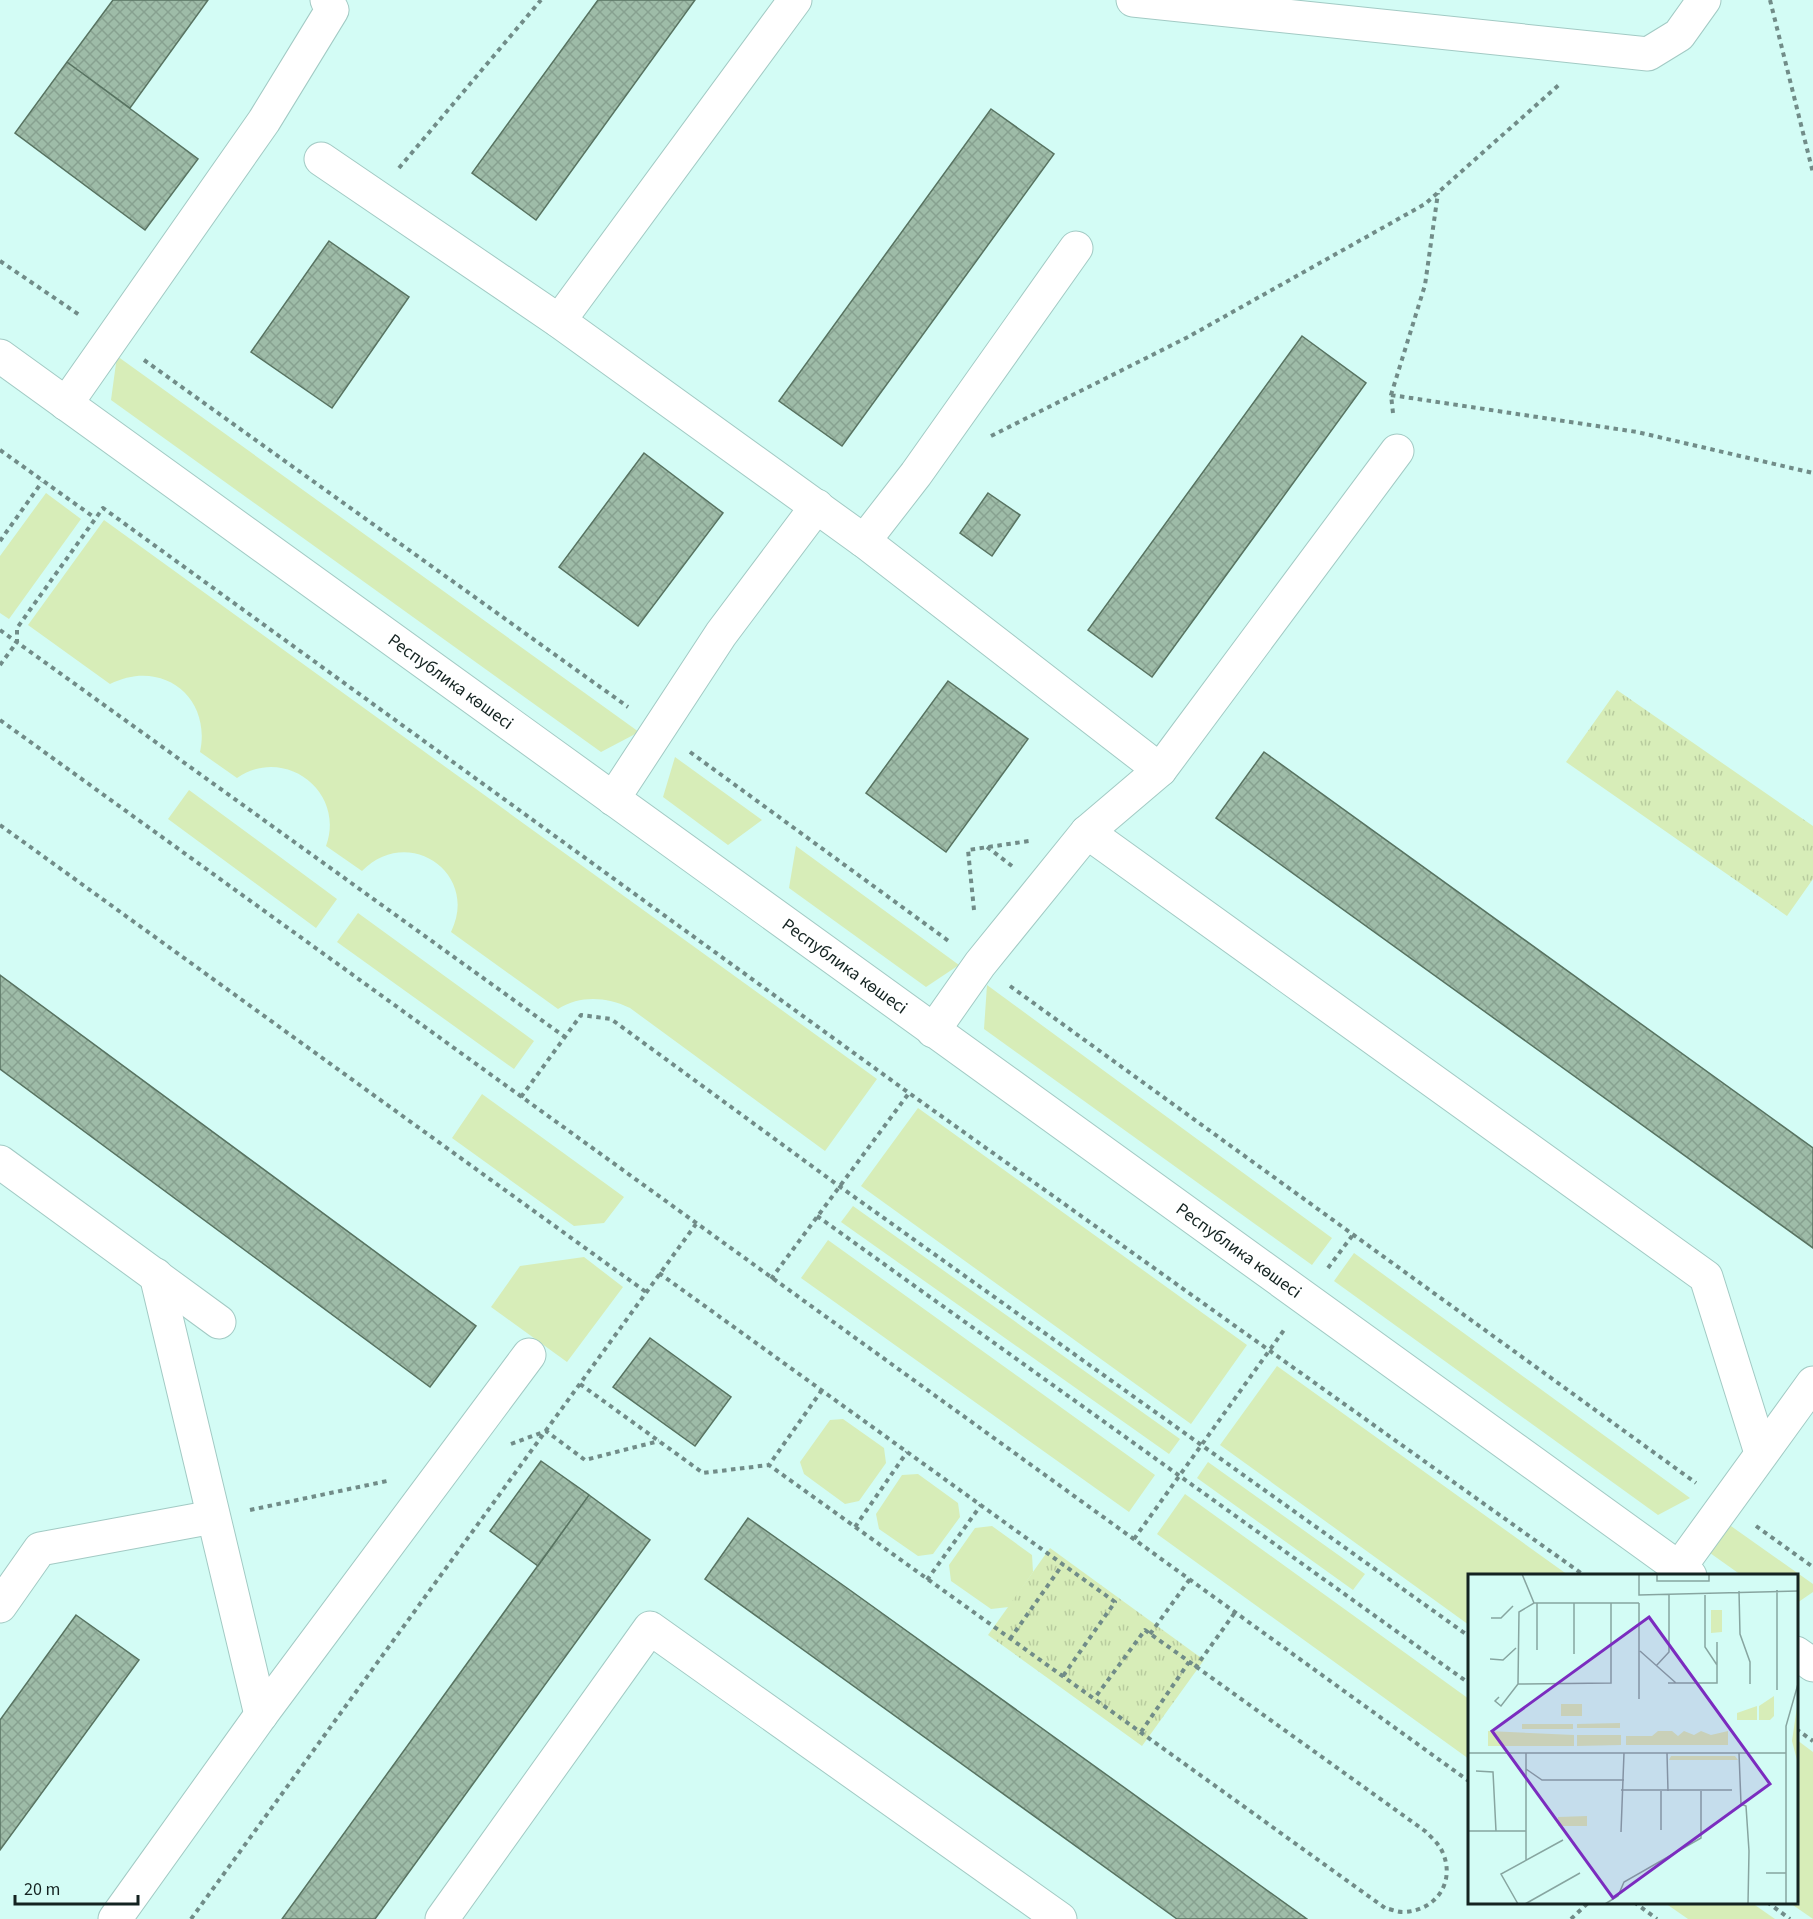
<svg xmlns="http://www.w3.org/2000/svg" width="1813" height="1919" viewBox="0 0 1813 1919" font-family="'Source Sans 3',sans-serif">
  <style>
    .green { fill: #d7edb8 }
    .park { fill: url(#park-tufts) }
    .building { fill: url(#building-cross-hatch); stroke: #587361; stroke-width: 1.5 }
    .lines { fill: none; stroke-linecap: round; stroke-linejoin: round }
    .minor-casing { stroke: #a2cac4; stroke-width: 35 }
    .path { stroke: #718c88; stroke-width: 4; stroke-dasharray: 4.5 4.5; stroke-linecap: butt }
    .minor { stroke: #fff; stroke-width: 33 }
    .labels { text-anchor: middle; stroke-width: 6; stroke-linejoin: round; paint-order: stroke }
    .street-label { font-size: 18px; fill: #142321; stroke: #d3fcf5 }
    .inset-road { fill: none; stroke: #87a5a0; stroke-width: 1.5 }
    .view { fill: #7b2cbf; fill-opacity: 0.15; stroke: #7b2cbf; stroke-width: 3 }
    .inset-edge { fill: none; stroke: #142321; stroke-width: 3 }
  </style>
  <defs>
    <pattern id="park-tufts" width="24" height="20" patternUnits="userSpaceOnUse" patternTransform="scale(1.5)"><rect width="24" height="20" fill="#d7edb8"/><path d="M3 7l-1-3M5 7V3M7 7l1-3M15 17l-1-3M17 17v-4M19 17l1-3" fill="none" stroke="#b8cb9e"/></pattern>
    <pattern id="building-cross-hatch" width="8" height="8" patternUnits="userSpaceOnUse" patternTransform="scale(1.5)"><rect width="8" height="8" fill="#9ebca8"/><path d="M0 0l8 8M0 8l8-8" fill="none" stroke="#87a190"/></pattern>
  </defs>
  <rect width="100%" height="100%" fill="#d3fcf5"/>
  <path class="green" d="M117 356 639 732 601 752 111 400Z
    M46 493 81 519 9 619 0 613V556Z
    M104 520 877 1079 825 1151 630 1008C606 997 581 995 558 1009L451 932C480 873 408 824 362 871L326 846C346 791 284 745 237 778L200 752C212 696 161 658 110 684L28 625Z
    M675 757 762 820 728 845 663 797Z
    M189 790 337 899 316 928 168 819Z
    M796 846 959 965 926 987 789 888Z
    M358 913 534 1041 514 1069 337 942Z
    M987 985 1332 1238 1312 1265 984 1029Z
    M482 1094 624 1197 604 1223 574 1226 452 1138Z
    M918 1108 1247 1345 1191 1424 861 1186Z
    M853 1206 1180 1439 1169 1454 841 1222Z
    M828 1240 1155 1475 1129 1512 801 1278Z
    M1354 1253 1690 1498 1658 1515 1334 1281Z
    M584 1257 623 1287 567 1362 491 1307 520 1266Z
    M1277 1366 1568 1575 1470 1576 1469 1625 1220 1445Z
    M843 1419 884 1448 886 1463 859 1501 845 1504 804 1474 800 1462 830 1420Z
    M1208 1462 1365 1574 1353 1590 1197 1478Z
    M918 1474 958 1503 960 1517 933 1554 918 1556 879 1529 876 1514 902 1475Z
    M1185 1494 1469 1699V1759L1157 1534Z
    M1721 1519 1813 1584V1592L1797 1603 1796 1576 1741 1575 1710 1553Z
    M992 1526 1032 1555 1033 1572 1009 1607 991 1609 951 1581 949 1565 975 1528Z
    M1797 1740 1813 1752V1919L1790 1903 1796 1902Z
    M1665 1903H1752L1775 1919H1688Z"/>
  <path class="park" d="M1617 690 1813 826V879L1787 916 1566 762Z
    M1050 1548 1204 1660 1142 1746 988 1635Z"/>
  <path class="building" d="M113 0H208L130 108 67 62Z
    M598 0H695L536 220 472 173Z
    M67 62 198 159 145 230 15 133Z
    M991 109 1054 154 842 446 779 401Z
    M329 241 409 297 332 408 251 352Z
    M1302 336 1366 383 1152 677 1088 630Z
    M644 453 723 513 638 626 559 567Z
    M988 493 1020 515 992 556 960 533Z
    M948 681 1028 739 946 852 866 793Z
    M1264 752 1813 1148V1248L1216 818Z
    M0 975 476 1326 430 1387 0 1069Z
    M650 1338 731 1397 695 1446 613 1387Z
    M541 1461 589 1495 538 1566 490 1531Z
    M589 1495 650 1540 375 1919H282Z
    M748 1518 847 1588 1307 1919H1177L705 1579Z
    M76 1615 139 1660 0 1850V1720Z"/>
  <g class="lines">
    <g class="minor-casing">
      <g id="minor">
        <path d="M1133 0 1648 54 1679 35 1704 0"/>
        <path d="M321 159 559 321 864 541 1160 770"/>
        <path d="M559 321 795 0"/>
        <path id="s1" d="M0 356 1690 1576"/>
        <path d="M66 404 264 121 332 10 327 0"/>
        <path d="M864 541 916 474 1076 248"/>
        <path d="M613 799 721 634 817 506"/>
        <path d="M1087 832 1706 1277 1761 1453"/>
        <path d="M933 1031 980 964 1087 832 1160 770 1397 451"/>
        <path d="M0 1162 219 1322"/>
        <path d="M156 1275 261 1715"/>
        <path d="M1679 1568 1813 1383"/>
        <path d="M0 1606 40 1549 213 1517"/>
        <path d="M1796 1653 1813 1665"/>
        <path d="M115 1919 261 1715 529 1355"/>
        <path d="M442 1919 650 1628 1060 1919"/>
      </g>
    </g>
    <path class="path" d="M1770 0 1813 173
      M399 168 541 0
      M0 261 81 316
      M144 360 628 707
      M1391 395 1637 432 1813 473
      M1393 413 1391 395 1425 285 1438 193
      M991 436 1188 337 1425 204 1561 83
      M0 450 95 518
      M0 541 42 482
      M0 630 565 1037
      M0 665 17 642V628L103 508 909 1093 1585 1576
      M0 720 1470 1782
      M690 752 950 942
      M0 825 646 1292
      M987 847 1012 866
      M974 910 968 850 1029 841
      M1010 986 1696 1483
      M521 1097 581 1015 611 1019 839 1186 1470 1637
      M817 1216 1470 1684
      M1328 1268 1352 1236
      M659 1273 1115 1602 1063 1676
      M771 1279 909 1093
      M580 1384 703 1473 769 1465
      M822 1390 769 1465 1385 1908C1390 1909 1397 1912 1403 1912 1438 1911 1457 1879 1441 1849 1437 1842 1430 1836 1425 1831L1145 1630 1094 1699
      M511 1444 546 1431 585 1460 659 1441
      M250 1510 387 1481
      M1756 1526 1813 1567
      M855 1527 907 1452
      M1134 1539 1284 1330
      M927 1580 981 1505
      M1150 1634 1190 1579
      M1010 1639 1063 1564
      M1195 1668 1236 1611
      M1796 1729 1813 1741
      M1141 1732 1189 1662
      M1634 1902 1657 1919
      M1767 1902 1790 1919
      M191 1919 696 1224
      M1571 1919 1589 1902"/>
    <use href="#minor" class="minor"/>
  </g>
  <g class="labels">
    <g class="street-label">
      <text dy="6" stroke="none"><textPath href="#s1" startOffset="556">Республика көшесі</textPath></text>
      <text dy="6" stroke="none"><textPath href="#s1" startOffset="1042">Республика көшесі</textPath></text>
      <text dy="6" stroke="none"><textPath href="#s1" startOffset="1528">Республика көшесі</textPath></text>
    </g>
  </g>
  <g transform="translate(1468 1574)">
    <rect width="330" height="330" fill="#d3fcf5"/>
    <path d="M243 36H254V58L243 59ZM306 122V142L302 146H291V132ZM330 126V190L324 167ZM289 132V146H269V139ZM152 149V154H109V150ZM54 150H105V155H54ZM20 157 106 161V172H20ZM190 157H204L210 162 216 157 226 161 233 157 243 161 260 157V171H158V162H184ZM109 161H153V171L109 172ZM203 182H267L270 186H201Z" fill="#d7edb8"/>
    <path d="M93 130H114V142H93ZM119 242V252H90V243Z" fill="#d7edb8"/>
    <path class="inset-road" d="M54 0 66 29M171 0V21L330 17M189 0V7H241V0M309 16V116M271 17 272 60 282 88V110M69 29V76M23 44H33L45 32M249 68V91M172 77 208 109M106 80V29M22 85 35 86 48 74M188 92 201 78V21M200 109H249V91L237 73V21M50 110 143 109V29M31 123 27 127 33 132 50 110 51 38 66 29H171M171 125V29M0 179H318M199 179 200 217M271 179 273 230 278 232 281 277 280 330M58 195 74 206H156M8 197 25 198 28 257M153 216H264M193 217V256M0 257H58M153 258 156 179M58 287V179M298 299H318M50 330 33 300 95 266M57 330 112 299M137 330 150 322 156 308 233 264V217M318 330V152L330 110"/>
    <path class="view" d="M181 43 302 210 145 324 24 157Z"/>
    <rect width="330" height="330" class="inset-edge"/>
  </g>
  <path d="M15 1895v9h123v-9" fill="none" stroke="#142321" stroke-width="3"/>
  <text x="24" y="1895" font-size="18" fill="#142321" stroke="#d3fcf5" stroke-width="4.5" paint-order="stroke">20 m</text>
</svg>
